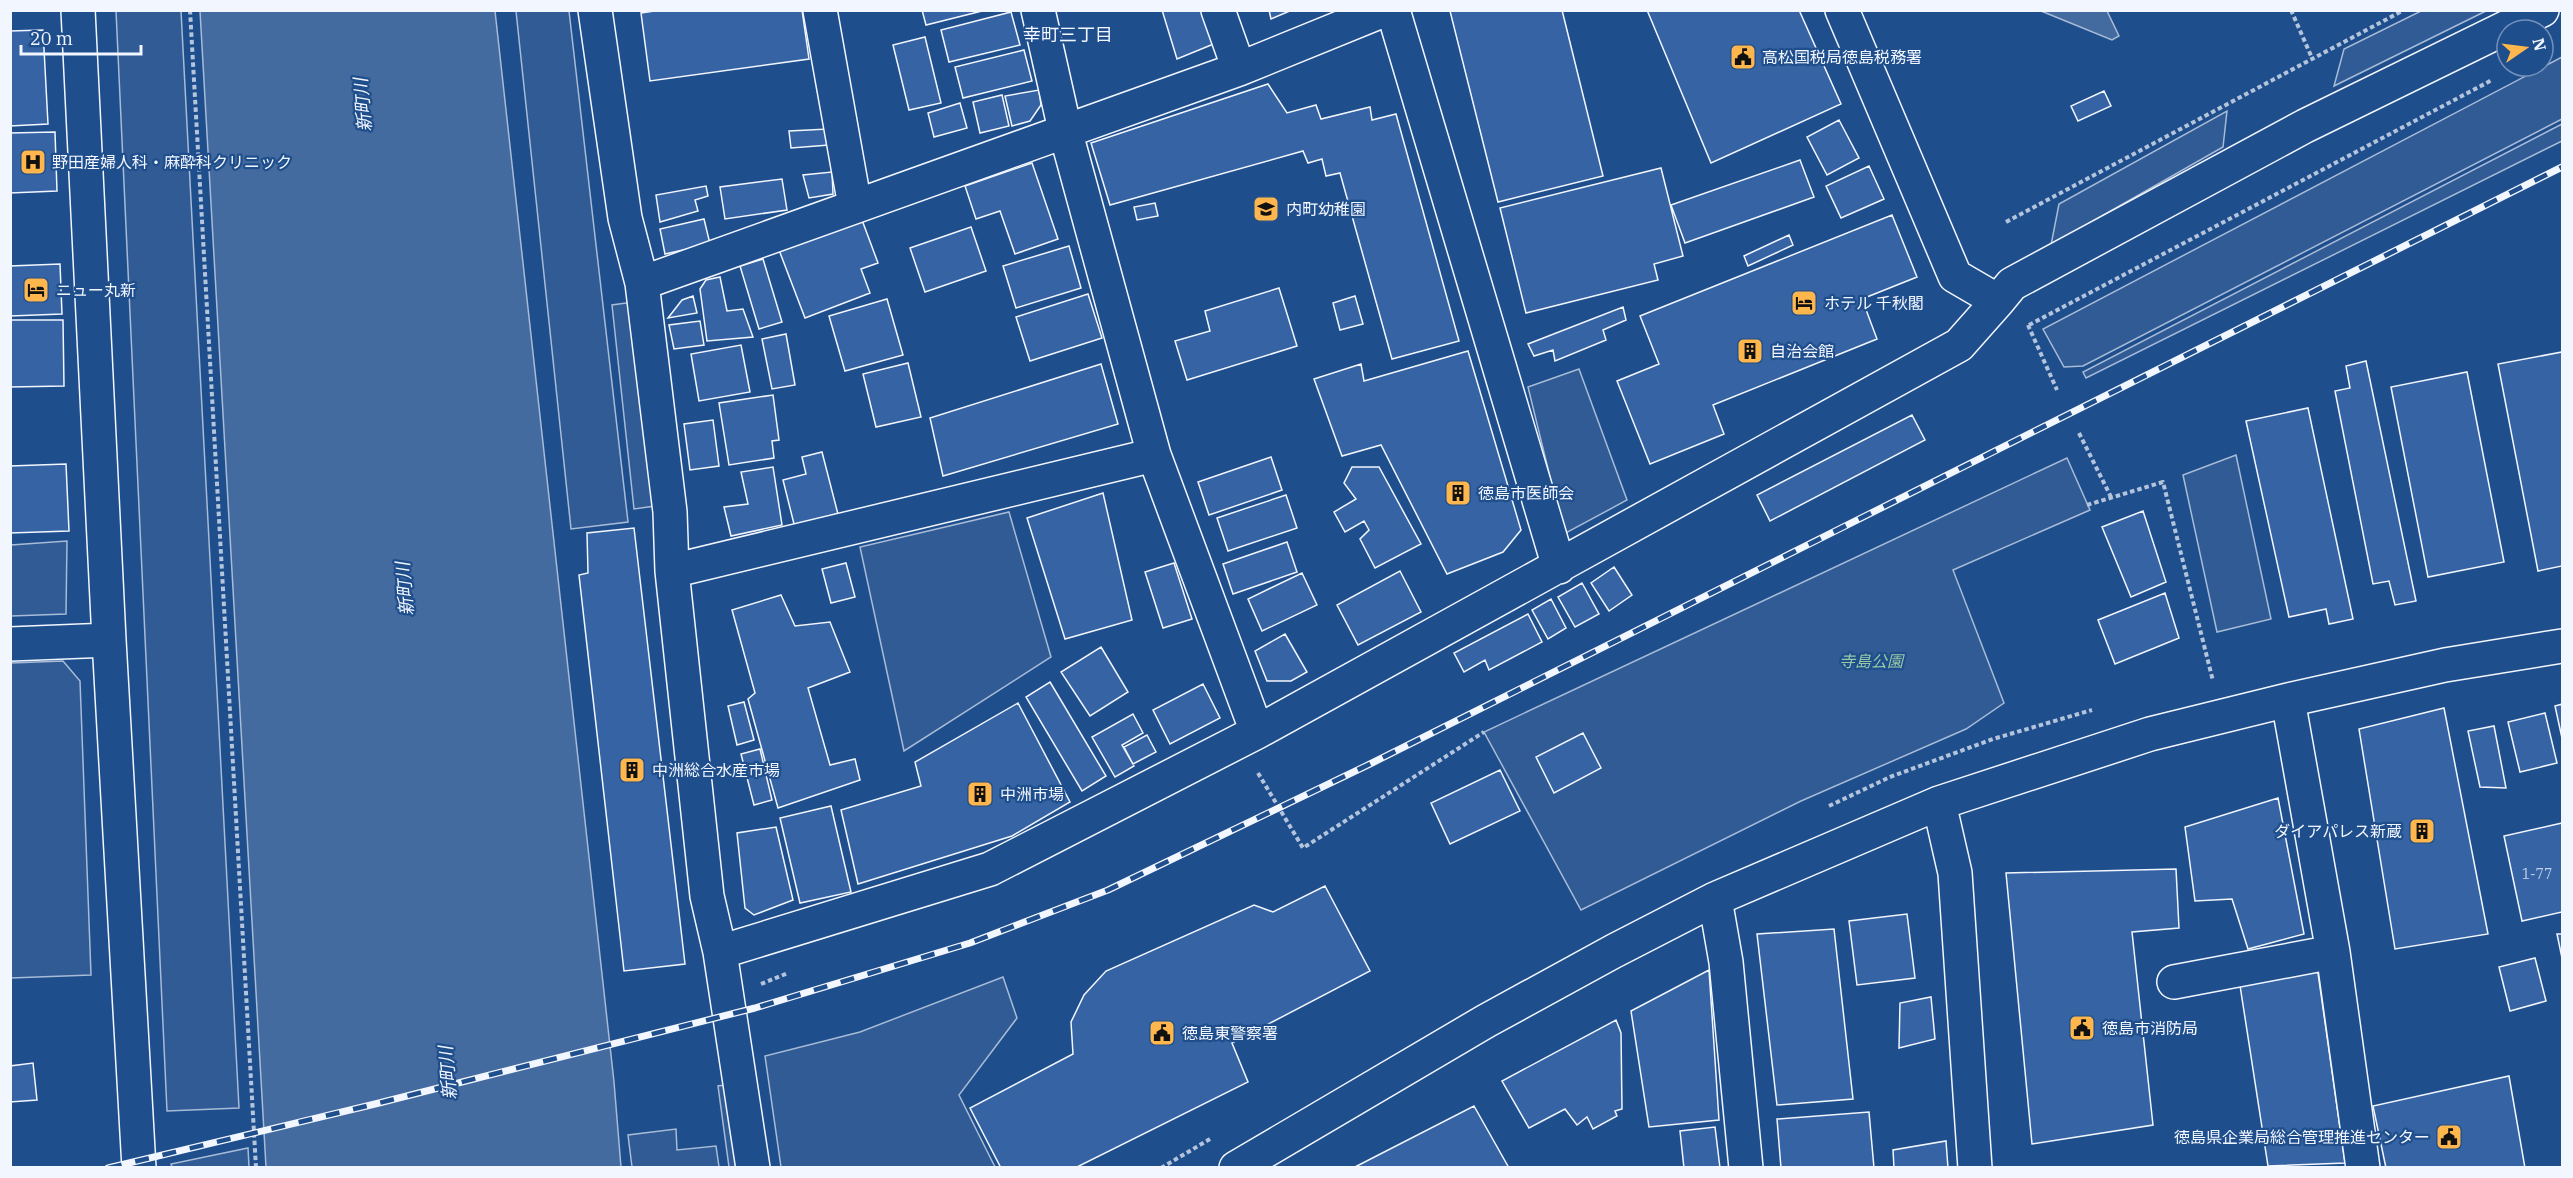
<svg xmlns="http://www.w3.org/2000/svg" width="2573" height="1178" viewBox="0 0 2573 1178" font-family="'IBM Plex Serif','Noto Sans JP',serif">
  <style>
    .built { fill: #305b95; stroke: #a8bbd7; stroke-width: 1.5 }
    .water { fill: #446ba0; stroke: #a8bbd7; stroke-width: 1.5 }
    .building { fill: #3563a3; stroke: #f2f6ff; stroke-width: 1.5 }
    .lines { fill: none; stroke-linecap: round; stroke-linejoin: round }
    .minor-casing { stroke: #f2f6ff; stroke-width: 36 }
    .path { stroke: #b3c4dc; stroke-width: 4; stroke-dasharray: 4.5 3; stroke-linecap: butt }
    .minor { stroke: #1f4e8c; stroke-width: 33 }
    .rail-casing { stroke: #f2f6ff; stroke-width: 7 }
    .rail { stroke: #1f4e8c; stroke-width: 4.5; stroke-dasharray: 14; stroke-linecap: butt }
    .labels { text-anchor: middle; stroke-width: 4.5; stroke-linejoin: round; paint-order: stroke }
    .number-label { font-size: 14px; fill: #c3d1e8 }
    .poi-label { font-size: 16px; fill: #f2f6ff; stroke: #1f4e8c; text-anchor: start }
    .park-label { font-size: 16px; font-style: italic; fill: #97c8a6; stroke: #1f4e8c }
    .neighbourhood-label { font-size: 18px; fill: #f2f6ff; stroke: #1f4e8c }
    .water-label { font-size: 18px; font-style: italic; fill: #f2f6ff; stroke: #1f4e8c }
  </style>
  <rect width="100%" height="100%" fill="#1f4e8c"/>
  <path class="built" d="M2423 10 2486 11 2334 86 2344 49Z
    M116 11H181L239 1108 167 1111Z
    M516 11H569L628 522 571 529Z
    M2562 57V119L2083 366 2064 367 2043 329Z
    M2227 111 2223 147 2051 245 2059 204Z
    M2562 124V141L2086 378 2083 372Z
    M633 302 655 506 634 509 612 305Z
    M1579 369 1627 500 1564 534 1528 387Z
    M2236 455 2271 619 2217 632 2183 475Z
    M2067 458 2090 510 1953 570 2004 703 1966 729 1801 801 1581 910 1484 732Z
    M1009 512 1051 657 904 751 860 547Z
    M67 541 66 614 11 616V545Z
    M63 661 80 681 91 975 11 978V663Z
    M1003 977 1017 1018 959 1095 995 1167H781L765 1056 860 1032Z
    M731 1084 742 1167H729L718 1086Z
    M676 1129 677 1150 716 1146 719 1167H632L628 1135Z
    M248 1148 249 1167H172L171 1164Z"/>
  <path class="water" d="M200 11H495L614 1082 621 1167H266Z
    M2041 11H2107L2119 36 2112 40Z"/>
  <path class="building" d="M661 10H802L809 59 650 81 641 13Z
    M922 10H986L926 25Z
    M1162 10H1205L1216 43 1177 59Z
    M1269 10H1292L1271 19Z
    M1562 10 1603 176 1498 202 1450 11Z
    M1647 10H1799L1841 104 1711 163Z
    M1011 12 1020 45 949 62 941 30Z
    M43 30 48 124 10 126V31Z
    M925 37 941 103 909 110 893 45Z
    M1024 50 1032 81 963 98 955 67Z
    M1268 84 1287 113 1316 105 1321 119 1370 107 1372 120 1396 114 1459 341 1392 359 1340 173 1326 176 1322 159 1308 163 1303 151 1110 205 1091 143Z
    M1039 90 1041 105 1030 121 1012 126 1005 96Z
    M2104 91 2111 106 2078 121 2071 106Z
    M1002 95 1009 126 980 133 973 102Z
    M960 103 967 128 934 137 928 113Z
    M1839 120 1859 158 1827 175 1807 137Z
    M828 129 829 145 791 148 789 131Z
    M55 132 57 191 10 193V133Z
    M1800 160 1814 197 1685 243 1671 205Z
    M1032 163 1058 239 1015 254 1000 211 976 219 965 186Z
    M1869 166 1884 199 1841 218 1826 186Z
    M1661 168 1683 256 1654 264 1658 280 1526 313 1500 208Z
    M832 172 833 194 809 198 803 175Z
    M782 179 787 210 725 219 720 187Z
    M706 186 708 196 695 200 698 211 660 222 656 195Z
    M1155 203 1158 216 1137 220 1134 207Z
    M1892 215 1917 277 1862 299 1877 339 1713 405 1724 434 1650 464 1617 381 1659 364 1640 316Z
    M704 219 710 244 665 254 660 229Z
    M862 220 878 263 861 269 870 293 805 318 779 250Z
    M971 227 986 271 925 292 910 248Z
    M1789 235 1793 245 1748 266 1744 256Z
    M1069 246 1081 288 1016 308 1003 266Z
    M763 259 782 322 759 329 740 266Z
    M60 264 62 314 10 316V266Z
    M720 277 727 311 743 309 753 337 707 341 700 289 706 280Z
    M1279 288 1297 346 1187 380 1175 341 1210 331 1205 311Z
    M1088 294 1102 338 1030 361 1016 317Z
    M693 296 697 313 668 318 682 300Z
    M1355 296 1363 324 1340 330 1333 303Z
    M887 299 903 355 845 371 829 316Z
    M1623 307 1626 320 1603 330 1606 340 1555 361 1553 350 1534 356 1528 344Z
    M10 320H63L64 386 10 387Z
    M700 321 704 345 674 349 669 325Z
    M786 334 795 385 772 389 762 339Z
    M741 345 750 392 699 401 691 354Z
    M1468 351 1521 530 1503 552 1447 574 1381 445 1342 456 1314 379 1361 364 1364 381Z
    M2562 352V566L2538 571 2498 364Z
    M2366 361 2416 601 2395 605 2389 581 2373 584 2335 391 2350 388 2346 366Z
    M908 363 921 417 876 427 863 374Z
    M1101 364 1118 424 943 476 930 418Z
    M2467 372 2504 562 2428 577 2391 387Z
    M773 395 779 440 772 441 774 458 729 465 719 403Z
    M2308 408 2353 619 2329 624 2326 609 2289 617 2246 421Z
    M1912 415 1925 440 1770 521 1757 495Z
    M713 420 719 466 690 470 684 424Z
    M822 452 840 522 796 532 783 480 806 474 802 457Z
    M1271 457 1282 490 1209 515 1198 482Z
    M66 464 69 531 10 533V466Z
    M773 467 782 525 731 536 724 507 748 504 741 472Z
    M1352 467H1379L1421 544 1375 568 1360 539 1369 530 1364 521 1345 532 1334 512 1356 499 1344 483Z
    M1103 493 1132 620 1065 639 1027 518Z
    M1286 495 1297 528 1228 551 1217 518Z
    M2143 511 2166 582 2131 597 2102 527Z
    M634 528 685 964 624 971 579 575 588 573 587 533Z
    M1287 542 1297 572 1233 594 1223 564Z
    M846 563 855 597 831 603 822 569Z
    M1174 563 1192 619 1163 628 1145 572Z
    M1614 567 1632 595 1609 611 1591 583Z
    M1400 571 1421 612 1358 645 1337 605Z
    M1302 573 1317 605 1262 631 1248 599Z
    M1582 583 1599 614 1575 627 1558 597Z
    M2165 593 2179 638 2115 664 2098 620Z
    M781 595 795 626 830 622 850 672 808 688 830 765 855 759 860 780 778 808 748 699 755 693 732 610Z
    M1551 599 1566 628 1548 639 1532 610Z
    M1528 614 1542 642 1489 670 1485 660 1464 672 1454 653Z
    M1285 634 1307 672 1291 681H1267L1255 651Z
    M1101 647 1128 692 1090 716 1061 672Z
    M1050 682 1106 776 1082 791 1026 697Z
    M1203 684 1220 718 1170 744 1153 710Z
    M744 702 754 740 737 745 728 706Z
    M1018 703 1070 802 1012 836 858 884 841 810 921 786 915 762Z
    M2562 704V738L2555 706Z
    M2444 708 2488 934 2395 949 2359 729Z
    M2545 713 2557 763 2520 772 2508 722Z
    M1133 714 1143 733 1122 745 1134 766 1115 777 1092 737Z
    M2494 726 2506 788 2480 787 2468 731Z
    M1583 733 1601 768 1554 793 1536 757Z
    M1147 735 1156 752 1133 764 1124 747Z
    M760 749 772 800 754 805 741 754Z
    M1500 770 1520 811 1450 844 1431 803Z
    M2278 798 2304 934 2248 949 2232 899 2195 901 2185 827Z
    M831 806 851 892 800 903 780 818Z
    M2562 823V912L2522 921 2504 836Z
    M776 827 793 900 754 915 745 908 737 833Z
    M2176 869 2179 928 2132 932 2153 1125 2032 1144 2006 873Z
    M1325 886 1370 971 1232 1043 1248 1082 1075 1168H1001L970 1108 1073 1054 1071 1022 1084 995 1106 971 1254 905 1273 912Z
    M1907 914 1915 978 1857 985 1849 921Z
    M1834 929 1853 1099 1777 1105 1757 934Z
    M2557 934H2562V958Z
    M2535 958 2546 1001 2510 1011 2499 967Z
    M2317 966 2345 1163 2268 1166 2239 979Z
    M1709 970 1719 1120 1649 1127 1631 1011Z
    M1931 997 1935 1039 1899 1048 1900 1003Z
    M1616 1020 1621 1033 1622 1109 1615 1111 1617 1116 1593 1129 1587 1117 1577 1125 1565 1109 1529 1128 1502 1081Z
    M33 1063 37 1100 10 1102V1066Z
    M2509 1076 2525 1168H2386L2373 1106Z
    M1474 1106 1509 1168H1353Z
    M1869 1112 1874 1168H1781L1777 1119Z
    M1715 1127 1720 1168H1684L1680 1131Z
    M1946 1141 1948 1168H1894L1893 1150Z"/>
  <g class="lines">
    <g class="minor-casing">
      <path id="minor" d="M78 10 109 640 139 1168
        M595 10 625 218 642 283 670 512 672 571 707 896 720 952 753 1168
        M820 10 855 206
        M1038 10 1065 130 1154 455 1257 732
        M1218 10 1239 69
        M1393 10 1559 567
        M1842 10 1955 276 1998 301 2012 284 2305 126 2542 10
        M642 283 1239 69 1384 10
        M672 571 1154 455
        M10 644 109 640
        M2288 700 2333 952 2363 1168
        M1939 803 1955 873 1975 1168
        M1715 899 1726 962 1746 1168
        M720 952 990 869 1257 732 1959 345 1998 301
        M2174 982 2333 952
        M1236 1168 1486 1021 1614 951 1715 899 1939 803 2150 734 2288 700 2445 665 2562 646"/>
    </g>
    <path class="path" d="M190 10 256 1168
      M2291 10 2312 58
      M2006 222 2404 10
      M2028 325 2057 390
      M2029 325 2492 80
      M2079 433 2112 499
      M2087 505 2163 482 2213 681
      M1258 773 1303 848 1484 732
      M1829 806 1890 777 1993 739 2092 710
      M761 984 788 973
      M1161 1168 1210 1139"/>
    <use href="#minor" class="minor"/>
    <g class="rail-casing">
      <path id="rail" d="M108 1168 375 1104 755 1008 970 943 1108 890 1372 763 2562 167"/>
    </g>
    <use href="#rail" class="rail"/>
  </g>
  <defs>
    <g id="civic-square" transform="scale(1.35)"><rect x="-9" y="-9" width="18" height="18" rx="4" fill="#ffb74d" stroke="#1f4e8c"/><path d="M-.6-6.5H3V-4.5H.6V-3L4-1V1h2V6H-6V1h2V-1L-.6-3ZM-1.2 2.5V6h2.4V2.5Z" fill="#111"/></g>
    <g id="hospital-square" transform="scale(1.35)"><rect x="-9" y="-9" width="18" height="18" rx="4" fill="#ffb74d" stroke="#1f4e8c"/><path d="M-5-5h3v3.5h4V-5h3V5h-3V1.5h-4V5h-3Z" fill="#111"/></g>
    <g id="school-square" transform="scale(1.35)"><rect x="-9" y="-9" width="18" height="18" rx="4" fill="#ffb74d" stroke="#1f4e8c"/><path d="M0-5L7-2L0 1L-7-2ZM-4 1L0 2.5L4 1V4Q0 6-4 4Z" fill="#111"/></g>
    <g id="hotel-square" transform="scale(1.35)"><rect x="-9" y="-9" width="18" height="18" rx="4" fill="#ffb74d" stroke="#1f4e8c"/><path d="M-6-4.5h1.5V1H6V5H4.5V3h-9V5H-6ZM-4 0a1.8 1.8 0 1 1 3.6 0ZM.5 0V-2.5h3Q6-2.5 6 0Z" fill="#111"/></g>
    <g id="building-square" transform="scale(1.35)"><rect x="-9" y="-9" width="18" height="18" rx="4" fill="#ffb74d" stroke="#1f4e8c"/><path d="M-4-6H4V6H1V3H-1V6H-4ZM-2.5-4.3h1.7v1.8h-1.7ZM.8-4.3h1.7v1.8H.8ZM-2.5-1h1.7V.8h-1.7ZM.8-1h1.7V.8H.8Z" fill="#111"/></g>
  </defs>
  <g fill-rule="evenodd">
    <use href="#civic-square" x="1743" y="57"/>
    <use href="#hospital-square" x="33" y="162"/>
    <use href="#school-square" x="1266" y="209"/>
    <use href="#hotel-square" x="36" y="290"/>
    <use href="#hotel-square" x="1804" y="303"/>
    <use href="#building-square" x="1750" y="351"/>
    <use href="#building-square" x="1458" y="493"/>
    <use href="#building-square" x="632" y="770"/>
    <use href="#building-square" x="980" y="794"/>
    <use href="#building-square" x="2422" y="831"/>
    <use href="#civic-square" x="2082" y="1028"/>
    <use href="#civic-square" x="1162" y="1033"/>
    <use href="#civic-square" x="2449" y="1137"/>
  </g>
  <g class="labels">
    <g class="number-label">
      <text x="2537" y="879">1-77</text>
    </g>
    <g class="poi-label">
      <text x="1762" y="63">高松国税局徳島税務署</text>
      <text x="52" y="168">野田産婦人科・麻酔科クリニック</text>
      <text x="1286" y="215">内町幼稚園</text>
      <text x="56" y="296">ニュー丸新</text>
      <text x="1824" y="309">ホテル 千秋閣</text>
      <text x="1770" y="357">自治会館</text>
      <text x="1478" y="499">徳島市医師会</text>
      <text x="652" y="776">中洲総合水産市場</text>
      <text x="1000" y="800">中洲市場</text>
      <text x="2402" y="837" text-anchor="end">ダイアパレス新蔵</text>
      <text x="2102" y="1034">徳島市消防局</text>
      <text x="1182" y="1039">徳島東警察署</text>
      <text x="2430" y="1143" text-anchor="end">徳島県企業局総合管理推進センター</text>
    </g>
    <g class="park-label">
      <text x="1871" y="667">寺島公園</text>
    </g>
    <g class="neighbourhood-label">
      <text x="1068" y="41">幸町三丁目</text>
    </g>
    <g class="water-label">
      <text transform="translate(363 105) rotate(-95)" y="6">新町川</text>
      <text transform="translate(405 589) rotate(-95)" y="6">新町川</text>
      <text transform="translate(448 1073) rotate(-95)" y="6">新町川</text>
    </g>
  </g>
  <rect width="2573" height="1178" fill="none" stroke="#f2f6ff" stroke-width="24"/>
  <g transform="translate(2525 48) rotate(76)"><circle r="28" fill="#1f4e8c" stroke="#7391ba" stroke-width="1.5"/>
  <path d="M0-4.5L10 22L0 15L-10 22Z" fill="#ffb74d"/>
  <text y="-9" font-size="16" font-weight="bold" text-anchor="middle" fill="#f2f6ff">N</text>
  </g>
  <path d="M21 45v9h120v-9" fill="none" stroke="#f2f6ff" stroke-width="3"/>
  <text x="30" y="45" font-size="18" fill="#f2f6ff" stroke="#1f4e8c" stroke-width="4.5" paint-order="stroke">20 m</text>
</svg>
